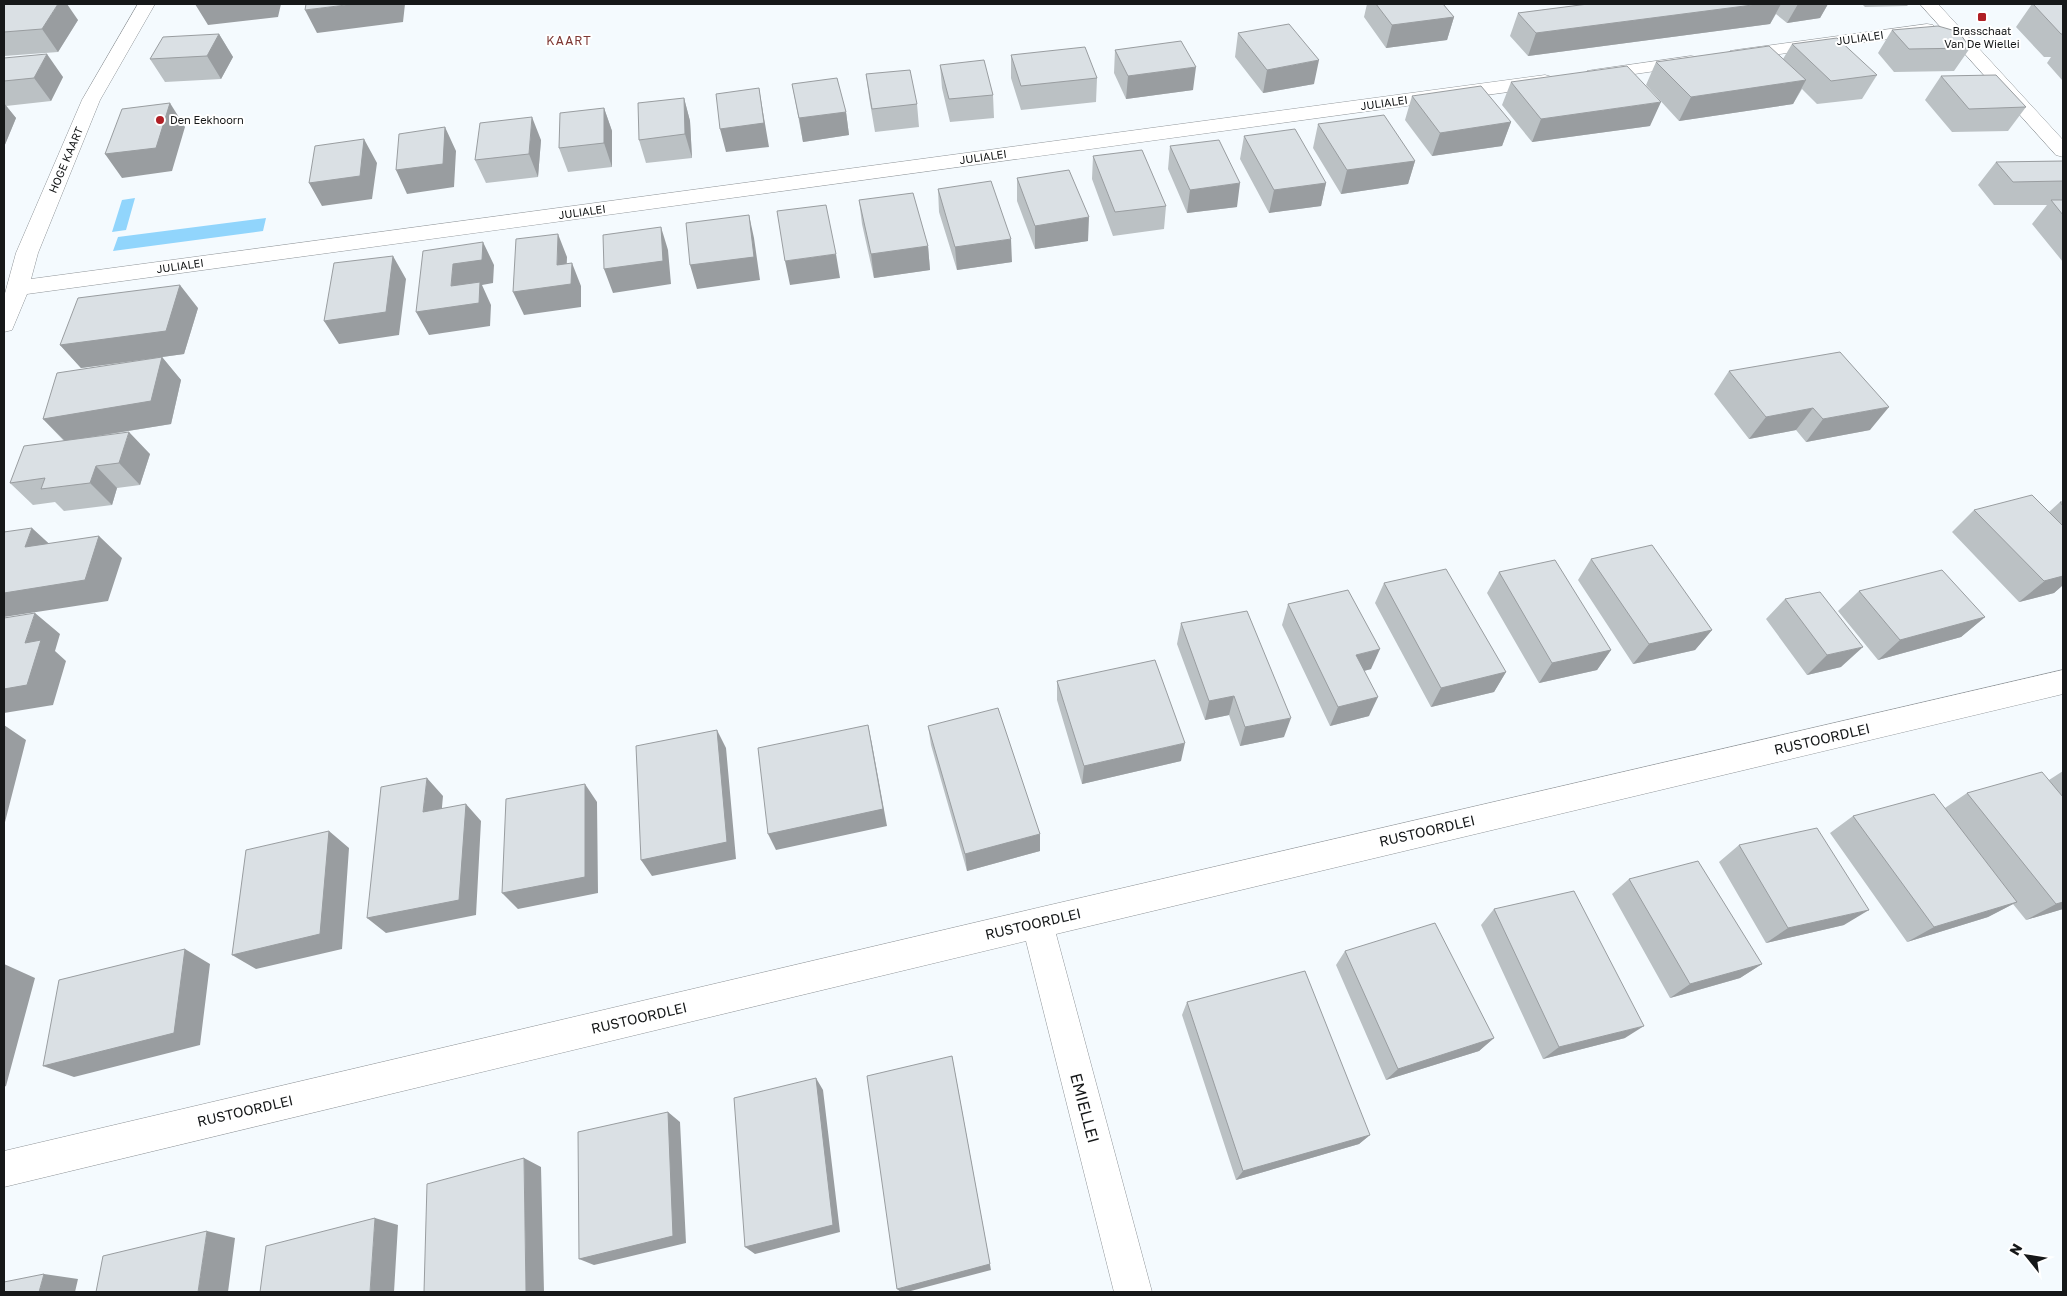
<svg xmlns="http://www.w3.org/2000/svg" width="2067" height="1296" viewBox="0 0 2067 1296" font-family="'Golos Text',sans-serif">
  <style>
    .green { fill: #91d5fc }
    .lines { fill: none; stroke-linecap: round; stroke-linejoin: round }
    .minor-casing { stroke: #909599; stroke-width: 1 }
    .tertiary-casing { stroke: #909599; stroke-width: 1 }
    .minor { fill: #fff; fill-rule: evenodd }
    .tertiary { fill: #fff; fill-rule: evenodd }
    .wall { fill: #bbc1c4 }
    .shaded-wall { fill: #999da0 }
    .building { fill: #dae0e4; stroke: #999da0 }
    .poi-dot { fill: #b01f25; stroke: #fff; stroke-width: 2 }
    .labels { text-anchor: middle; stroke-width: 4; stroke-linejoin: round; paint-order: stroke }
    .far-poi-label { font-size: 11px; fill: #161819; stroke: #fff }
    .far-street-label { font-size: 11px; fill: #161819; stroke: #fff }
    .far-neighbourhood-label { font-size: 12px; letter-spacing: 1px; fill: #7f3834; stroke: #fff }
    .street-label { font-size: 14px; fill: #161819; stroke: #fff }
    .near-street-label { font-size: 16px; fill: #161819; stroke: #fff }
  </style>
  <rect width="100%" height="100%" fill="#f4fafe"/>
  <path class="green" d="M135 198 126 230 112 232 122 200Z
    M266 218 263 231 113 251 118 237Z"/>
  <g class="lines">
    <g class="minor-casing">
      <path id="minor" d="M138 4H155L100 100 38 253 31 279 1545 75 1552 77 1554 81 1552 85 1545 87 27 294 12 330 4 332V297L16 253 82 100Z
        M1927 24 1933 25 1936 29 1933 33 1736 60 1730 59 1727 55 1730 51 1736 50Z
        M1691 56 1697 57 1700 61 1697 65 1593 80 1587 79 1584 75 1587 71 1593 70Z
        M2063 670V694L1056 934 1152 1292H1114L1026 941 4 1187V1151L1037 908Z"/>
    </g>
    <g class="tertiary-casing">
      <path id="tertiary" d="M1920 4H1938L2063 140V157L2056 155Z"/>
    </g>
    <use href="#minor" class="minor"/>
    <use href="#tertiary" class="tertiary"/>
  </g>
  <path class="wall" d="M1367 4H1443L1454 17 1447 40 1386 48 1364 17Z
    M1588 4H1828L1820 18 1787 23 1776 14 1770 24 1528 56 1510 36 1518 13Z
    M1862 4H1909L1907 6 1865 7Z
    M2032 4H2063V80H2062L2047 63 2051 57H2044L2016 27Z
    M4 6 78 20 58 52 4 56Z
    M1892 30 1970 48 1954 71 1894 72 1878 53Z
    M1238 33 1314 84 1263 93 1235 57Z
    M219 34 233 57 221 79 165 82 150 59Z
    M1792 44 1877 75 1862 99 1817 104 1802 89 1793 104 1679 121 1646 85 1656 62 1783 59Z
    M1115 50 1193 90 1126 99 1114 73Z
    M1011 55 1097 78 1096 102 1021 110 1011 78Z
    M4 58 63 77 51 101 6 106 16 118 4 147Z
    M940 65 993 95 994 118 950 122 942 88Z
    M866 74 917 104 919 127 875 132 869 97Z
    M1941 76 2026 107 2008 131 1952 132 1925 100Z
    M1511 82 1650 126 1532 142 1502 105Z
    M792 84 846 112 849 135 803 142Z
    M1412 96 1511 122 1502 146 1432 156 1405 120Z
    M684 98 690 121 692 158 646 163 639 140Z
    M604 108 612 131V167L568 172 559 148Z
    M1318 124 1415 161 1408 184 1341 194 1313 148Z
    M1244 136 1326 183 1321 206 1269 213 1240 159Z
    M541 140 538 177 486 183 475 160Z
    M1170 146 1237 207 1187 213 1168 169Z
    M1093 156 1166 206 1164 229 1113 236 1092 179Z
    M2063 161V262L2032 224 2047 205H1994L1978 185 1996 162Z
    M1017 178 1088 241 1035 249 1017 201Z
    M938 189 1012 262 957 270 939 212Z
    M859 200 928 246 930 270 874 278 862 224Z
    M198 308 184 354 162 357 181 380 171 424 92 437 150 454 140 485 117 488 112 505 64 511 55 502 33 505 10 483 64 441 43 419 149 359 81 368 60 345Z
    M1729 371 1870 430 1806 442 1796 430 1749 439 1714 394Z
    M2060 502H2063V585L2054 593 2019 602 1952 532 1974 510 2049 512Z
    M1591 559 1712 630 1695 650 1633 664 1578 580Z
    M1499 572 1611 650 1597 670 1539 683 1487 593Z
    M1384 583 1506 672 1494 692 1431 707 1375 603Z
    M1859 591 1985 617 1961 637 1878 660 1838 611Z
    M1785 599 1841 667 1807 675 1766 619Z
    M1288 604 1371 669 1364 671 1369 716 1330 726 1282 625Z
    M1181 623 1284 737 1240 746 1229 715 1205 720 1177 644Z
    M1057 681 1181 761 1082 784 1057 700Z
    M928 726 1040 834V851L967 871 931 745Z
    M2063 771V909L2026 920 2013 904 1988 917 1907 942 1830 833 1853 816 1945 808 1967 793 2049 780Z
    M1739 845 1844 925 1766 943 1719 862Z
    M1629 879 1762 964 1740 978 1670 998 1612 894Z
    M1494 909 1625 1038 1543 1059 1481 925Z
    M1345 951 1494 1038 1479 1051 1386 1080 1336 965Z
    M1187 1002 1370 1135 1359 1144 1236 1180 1182 1015Z"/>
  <path class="shaded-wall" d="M58 4H67L78 20 58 52 42 29Z
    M195 4H281L278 17 208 25Z
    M354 4H405L403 22 317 33 305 10Z
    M1760 4H1781L1770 24 1528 56 1536 33Z
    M1798 4H1828L1820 18 1787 23Z
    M1454 17 1447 40 1386 48 1392 25Z
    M219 34 233 57 221 79 207 56Z
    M47 54 63 77 51 101 34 78Z
    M1319 60 1314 84 1263 93 1267 70Z
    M1196 67 1193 90 1126 99 1128 76Z
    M1806 80 1793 104 1679 121 1691 97Z
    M759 88 763 112 769 147 726 152 720 129Z
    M684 98 690 121 692 158 685 134Z
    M1661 102 1650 126 1532 142 1541 119Z
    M4 103 16 118 4 147Z
    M170 103 185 127 172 171 122 178 105 154Z
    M604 108 612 131V167L604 143Z
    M846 112 849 135 803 142 799 118Z
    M532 117 541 140 538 177 529 154Z
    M1511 122 1502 146 1432 156 1440 133Z
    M445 127 456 151 454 187 407 194 396 170Z
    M364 139 377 163 372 199 322 206 309 183Z
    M1415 161 1408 184 1341 194 1347 170Z
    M1240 183 1237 207 1187 213 1190 190Z
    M1326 183 1321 206 1269 213 1274 190Z
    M749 215 754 238 760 280 697 289 690 265Z
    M1089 217 1088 241 1035 249V226Z
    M661 227 668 250 671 284 613 293 604 269Z
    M558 234 567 257 566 285 572 263 581 286V307L524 315 513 292 557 265Z
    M1011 239 1012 262 957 270 955 247Z
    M483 242 494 265 493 283 482 285 491 305 490 326 429 335 416 312 451 286 453 264Z
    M928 246 930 270 874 278 871 254Z
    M836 254 840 278 790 285 785 261Z
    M393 256 406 279 399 335 339 344 324 321Z
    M180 285 198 308 184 354 162 357 181 380 171 424 65 441 43 419 162 357 81 368 60 345Z
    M1889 407 1870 430 1806 442 1823 419Z
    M1813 408 1796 430 1749 439 1766 417Z
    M129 432 150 454 140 485 119 463Z
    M96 466 117 488 112 505 90 483Z
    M32 528 56 550 25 547Z
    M99 536 122 558 108 601 4 617V593Z
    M2063 566V585L2054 593 2019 602Z
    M35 613 60 634 55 651 66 661 53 705 4 713V689L25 643Z
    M1985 617 1961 637 1878 660 1900 640Z
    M1712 630 1695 650 1633 664 1649 644Z
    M1863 647 1841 667 1807 675 1827 655Z
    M1380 649 1371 669 1348 675 1356 655Z
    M1611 650 1597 670 1539 683 1552 663Z
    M1506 672 1494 692 1431 707 1441 688Z
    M1234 696 1229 715 1205 720 1209 701Z
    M1378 697 1369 716 1330 726 1338 707Z
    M1291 718 1284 737 1240 746 1245 727Z
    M4 725 26 740 4 826Z
    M868 725 872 744 887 826 776 850 768 834Z
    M717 730 726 748 736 859 652 876 641 860Z
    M1185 743 1181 761 1082 784 1084 766Z
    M427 778 443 796 440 829 423 812Z
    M585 784 597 802 598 893 518 909 502 893Z
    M466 804 481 821 476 915 386 933 367 918Z
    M329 831 349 848 342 949 256 969 232 955Z
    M1040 834V851L967 871 965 854Z
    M2017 902 1988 917 1907 942 1934 927Z
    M2063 902V909L2026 920 2056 904Z
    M1869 910 1844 925 1766 943 1788 928Z
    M185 949 210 964 200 1045 74 1077 43 1066Z
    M4 964 35 978 6 1086 4 1087Z
    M1762 964 1740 978 1670 998 1690 984Z
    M1644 1026 1625 1038 1543 1059 1559 1047Z
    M1494 1038 1479 1051 1386 1080 1398 1069Z
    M952 1056 991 1270 907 1292H901L897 1289Z
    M816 1078 823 1090 840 1232 755 1254 745 1247Z
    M668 1112 680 1122 686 1243 594 1265 579 1259Z
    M1370 1135 1359 1144 1236 1180 1243 1171Z
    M524 1158 541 1167 544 1292H526Z
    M375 1218 398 1225 394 1292H370Z
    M207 1231 235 1238 228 1292H198Z
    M44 1274 78 1279 75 1292H39Z"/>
  <path class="building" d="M5 4H58L42 29 4 32V6Z
    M306 4H354L305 10Z
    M1376 4H1443L1454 17 1392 25Z
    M1588 4H1760L1536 33 1518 13Z
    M2033 4H2063V34H2061Z
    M1289 24 1319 60 1267 70 1238 33Z
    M1938 26 1959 32 1970 48 1909 49 1892 30Z
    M219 34 207 56 150 59 163 37Z
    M1837 38 1877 75 1831 81 1792 44Z
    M1181 41 1196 67 1128 76 1115 50Z
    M1769 46 1806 80 1691 97 1656 62Z
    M1085 47 1097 78 1021 86 1011 55Z
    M47 54 34 78 4 81V58Z
    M984 60 993 95 949 99 940 65Z
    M1627 66 1661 102 1541 119 1511 82Z
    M910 70 917 104 872 109 866 74Z
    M1996 75 2026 107 1969 109 1941 76Z
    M837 78 846 112 799 118 792 84Z
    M1481 86 1511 122 1440 133 1412 96Z
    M759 88 764 123 720 129 716 94Z
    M684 98 685 134 639 140 638 103Z
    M170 103 156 148 105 154 122 109Z
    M604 108V143L559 148 560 113Z
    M1384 115 1415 161 1347 170 1318 124Z
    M532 117 529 154 475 160 480 123Z
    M445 127 443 164 396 170 399 134Z
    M1295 129 1326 183 1274 190 1244 136Z
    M364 139 360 176 309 183 315 146Z
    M1219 140 1240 183 1190 190 1170 146Z
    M1142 150 1166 206 1115 212 1093 156Z
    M2063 161V181L2013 182 1996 162Z
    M1069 170 1089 217 1035 226 1017 178Z
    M991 181 1011 239 955 247 938 189Z
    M913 193 928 246 871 254 859 200Z
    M2051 200H2063V215Z
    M826 205 836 254 785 261 777 211Z
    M749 215 754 257 690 265 686 223Z
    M661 227 663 261 604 269 603 235Z
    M558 234 557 265 572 263 571 284 513 292 516 239Z
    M483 242 482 260 453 264 451 286 480 282 479 303 416 312 423 251Z
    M393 256 386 312 324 321 334 263Z
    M180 285 166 331 60 345 78 298Z
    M1840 352 1889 407 1823 419 1813 408 1766 417 1729 371Z
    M162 357 151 401 43 419 57 373Z
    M129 432 119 463 96 466 90 483 41 489 45 478 10 483 24 446Z
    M2032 495 2063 526V576L2044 581 1974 510Z
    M2060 502H2063V506Z
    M32 528 25 547 99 536 85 580 4 593V532Z
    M1652 545 1712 630 1649 644 1591 559Z
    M1555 560 1611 650 1552 663 1499 572Z
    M1446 569 1506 672 1441 688 1384 583Z
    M1942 570 1985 617 1900 640 1859 591Z
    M1348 590 1380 649 1356 655 1378 697 1338 707 1288 604Z
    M1820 592 1863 647 1827 655 1785 599Z
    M1247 611 1291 718 1245 727 1234 696 1209 701 1181 623Z
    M35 613 25 643 41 640 27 685 4 689V618Z
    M1155 660 1185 743 1084 766 1057 681Z
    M998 708 1040 834 965 854 928 726Z
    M868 725 883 809 768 834 758 748Z
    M717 730 727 842 641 860 636 746Z
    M2042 772 2063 797V902L2056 904 1967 793Z
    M427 778 423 812 466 804 459 900 367 918 381 787Z
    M585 784V877L502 893 506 799Z
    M1934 794 2017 902 1934 927 1853 816Z
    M1817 828 1869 910 1788 928 1739 845Z
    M329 831 320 934 232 955 246 850Z
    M1698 861 1762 964 1690 984 1629 879Z
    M1574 891 1644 1026 1559 1047 1494 909Z
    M1435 923 1494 1038 1398 1069 1345 951Z
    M185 949 174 1033 43 1066 59 980Z
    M1305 971 1370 1135 1243 1171 1187 1002Z
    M952 1056 990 1264 897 1289 867 1076Z
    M816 1078 833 1225 745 1247 734 1098Z
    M668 1112 673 1236 579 1259 578 1132Z
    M524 1158 526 1292H424L427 1184Z
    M375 1218 370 1292H260L266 1246Z
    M207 1231 198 1292H96L103 1256Z
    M44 1274 39 1292H4V1282Z"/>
  <g class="poi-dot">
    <rect x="1977" y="12" width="10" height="10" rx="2.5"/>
    <circle cx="160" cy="120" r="5"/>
  </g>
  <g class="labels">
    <g class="far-poi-label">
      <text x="1982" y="35">Brasschaat<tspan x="1982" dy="13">Van De Wiellei</tspan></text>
      <text x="170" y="124" text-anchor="start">Den Eekhoorn</text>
    </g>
    <g class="far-street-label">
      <text transform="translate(1860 38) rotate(-8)" y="4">JULIALEI</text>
      <text transform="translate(1384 103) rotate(-8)" y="4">JULIALEI</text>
      <text transform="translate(983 157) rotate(-8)" y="4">JULIALEI</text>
      <text transform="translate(66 160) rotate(-67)" y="4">HOGE KAART</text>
      <text transform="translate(582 212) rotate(-8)" y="4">JULIALEI</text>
      <text transform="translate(180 266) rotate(-8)" y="4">JULIALEI</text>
    </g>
    <g class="far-neighbourhood-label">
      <text x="569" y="45">KAART</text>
    </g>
    <g class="street-label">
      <text transform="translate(1822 739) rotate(-13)" y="5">RUSTOORDLEI</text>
      <text transform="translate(1427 831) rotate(-13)" y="5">RUSTOORDLEI</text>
      <text transform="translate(1033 924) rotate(-13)" y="5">RUSTOORDLEI</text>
      <text transform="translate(639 1018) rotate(-13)" y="5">RUSTOORDLEI</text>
      <text transform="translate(245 1111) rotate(-13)" y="5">RUSTOORDLEI</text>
    </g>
    <g class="near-street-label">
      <text transform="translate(1085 1108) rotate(75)" y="6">EMIELLEI</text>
    </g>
  </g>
  <rect width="2067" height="1296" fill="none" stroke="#161819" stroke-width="10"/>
  <g transform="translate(2027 1256) rotate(300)" stroke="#ffffff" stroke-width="4" paint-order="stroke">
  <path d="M0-4L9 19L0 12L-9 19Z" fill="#161819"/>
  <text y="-8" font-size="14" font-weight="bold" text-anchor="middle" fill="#161819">N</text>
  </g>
</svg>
